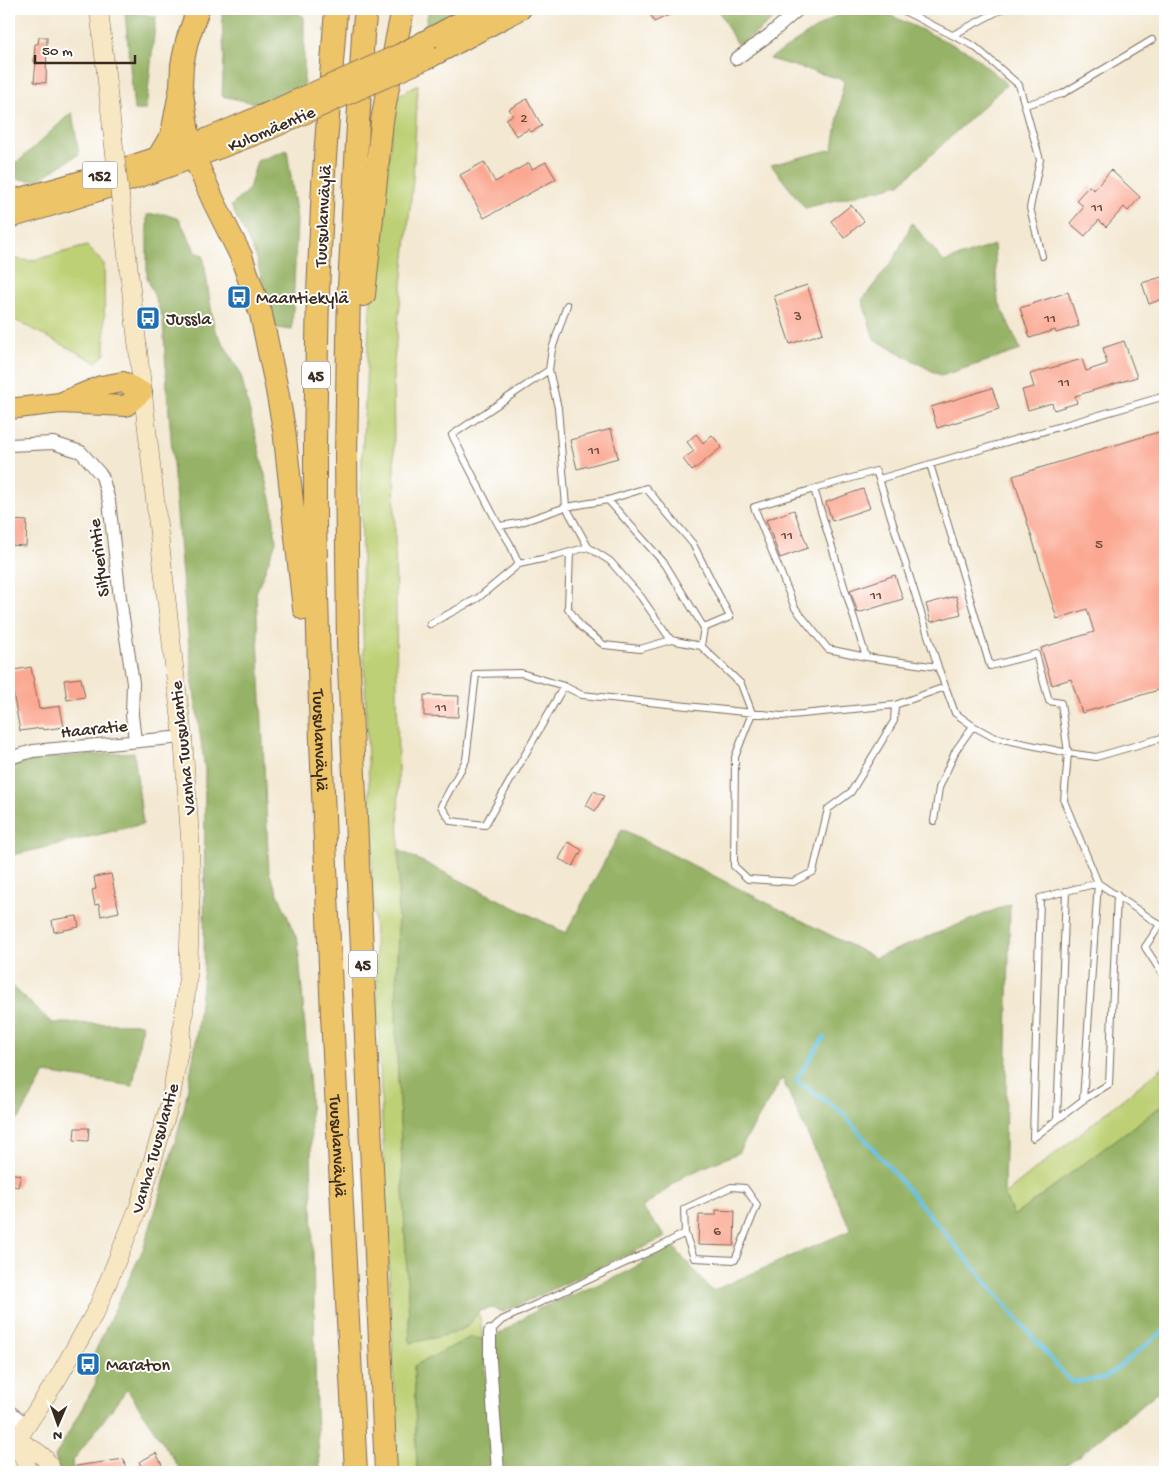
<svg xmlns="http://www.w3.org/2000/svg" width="1174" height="1481" viewBox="0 0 1174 1481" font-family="'Gochi Hand',sans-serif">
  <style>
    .green { fill: #bdd074; stroke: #7c7d49 }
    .forest { fill: #96b266; stroke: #686e42 }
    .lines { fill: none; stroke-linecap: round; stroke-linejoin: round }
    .stream { stroke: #65c1e3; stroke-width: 4 }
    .building { fill: #fba791 }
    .service-casing { stroke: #7b6c5d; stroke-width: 8 }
    .minor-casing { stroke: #7b6c5d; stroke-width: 14 }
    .secondary-casing { stroke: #7b6c5d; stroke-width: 19 }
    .primary-casing { stroke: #7b6c5d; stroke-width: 22 }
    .motorway-casing { stroke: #7b6c5d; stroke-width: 24 }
    .service { stroke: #fff; stroke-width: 6 }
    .minor { stroke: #fff; stroke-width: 12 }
    .secondary { stroke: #f8e7c3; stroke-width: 18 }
    .primary { stroke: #eec469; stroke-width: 20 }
    .motorway { stroke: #eec469; stroke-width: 22 }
    .secondary-bridge-casing { stroke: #7b6c5d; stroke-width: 19; stroke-linecap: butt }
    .primary-bridge-casing { stroke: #7b6c5d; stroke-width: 22; stroke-linecap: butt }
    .secondary-bridge { stroke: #f8e7c3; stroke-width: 18 }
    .primary-bridge { stroke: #eec469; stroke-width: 20 }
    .labels { text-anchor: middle; stroke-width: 4; stroke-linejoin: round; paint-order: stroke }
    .number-label { font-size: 15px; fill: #6b493b }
    .shield { fill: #fff; stroke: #766a62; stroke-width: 1 }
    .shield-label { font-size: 16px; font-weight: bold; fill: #3b2a1e }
    .street-label { font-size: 18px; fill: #3b2a1e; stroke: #fff }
    .poi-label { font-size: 18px; fill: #3b2a1e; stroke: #fff; text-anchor: start }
  </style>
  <rect width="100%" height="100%" fill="#fff"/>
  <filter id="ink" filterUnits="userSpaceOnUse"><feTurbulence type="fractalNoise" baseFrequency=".02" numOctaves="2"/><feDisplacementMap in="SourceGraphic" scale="10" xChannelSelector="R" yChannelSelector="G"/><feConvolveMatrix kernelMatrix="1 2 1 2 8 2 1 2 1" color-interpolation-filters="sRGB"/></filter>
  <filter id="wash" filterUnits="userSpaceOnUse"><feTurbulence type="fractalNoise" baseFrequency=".0096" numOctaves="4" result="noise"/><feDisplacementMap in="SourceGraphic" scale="20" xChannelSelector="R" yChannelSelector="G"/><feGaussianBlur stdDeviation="1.12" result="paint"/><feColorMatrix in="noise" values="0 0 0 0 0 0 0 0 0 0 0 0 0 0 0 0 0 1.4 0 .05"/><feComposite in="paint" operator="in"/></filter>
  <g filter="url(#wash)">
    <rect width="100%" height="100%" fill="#f3e8d1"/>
    <path class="green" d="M418 84 413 180 393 371 399 850 396 1033 410 1343 454 1333 468 1326 479 1311 483 1340 471 1337 414 1366 417 1472H398L382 1120 363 633 361 477 370 308 396 97Z
      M87 246 104 264 105 354 96 362 9 317V258L30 261Z
      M1165 1065V1103L1014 1216 1004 1195Z"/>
    <path class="forest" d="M223 9H291L304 17V87L259 104 222 96 224 58 222 13Z
      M429 9H467L424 32Z
      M718 9H785L742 45 736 43Z
      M846 9H877L969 52 1007 84 900 184 805 208 771 165 833 149 844 80 769 59Z
      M125 12 156 16 146 110H134Z
      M72 112 79 154 37 181 9 178V165L19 161Z
      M287 150 297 219 292 330 276 328 254 252 231 206 249 189 257 161Z
      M164 214 179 219 196 252 203 255 214 328 240 372 272 503 276 542 256 593 269 872 298 942 310 1089 316 1411 320 1472H182L127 1389 72 1462 74 1472H60L55 1457 96 1383 94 1354 144 1247 162 1189 184 1109 195 1048 204 967 205 769 193 684 181 565 167 387 163 319 147 277V215Z
      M912 223 944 262 994 245 998 301 1021 350 941 376 874 339 862 300 894 259Z
      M134 752 143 824 9 856V765L31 759Z
      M622 829 875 958 1010 904 1004 1195 1014 1216 1165 1103V1386L1080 1455 1055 1472H501L492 1346 496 1336 538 1309 621 1275 673 1246 712 1291 851 1230 782 1078 738 1153 684 1176 642 1208 666 1237 503 1312 492 1308 479 1311 468 1326 454 1333 410 1343 396 1033 399 850 566 933Z
      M9 977 12 986 52 1023 142 1024 133 1086 45 1073 19 1119 9 1118Z
      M471 1337 483 1340 492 1472H417L414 1366Z"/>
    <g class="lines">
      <path class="stream" d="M824 1037 796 1080 843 1113 1071 1382 1105 1378 1165 1330"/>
    </g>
    <g id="blocks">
      <path class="building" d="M648 9H682L654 22Z
        M39 37H47L46 83 34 82 36 62H34L35 44H38Z
        M527 99 542 126 531 132 529 129 516 136 506 119 513 115 509 109Z
        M484 162 495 182 529 163 532 169 546 162 556 179 484 218 460 175Z
        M1111 170 1140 197 1128 211 1124 207 1106 227 1099 220 1085 236 1070 223 1084 207 1076 200 1089 186 1094 190Z
        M851 205 864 221 844 238 831 221Z
        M1165 276V298L1149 304 1142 283Z
        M807 285 823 333 790 344 774 296Z
        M1068 292 1079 326 1056 333 1055 330 1030 338 1020 308Z
        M1124 341 1137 377 1075 396 1077 403 1054 410 1052 403 1028 410 1022 390 1034 387 1030 374 1082 359 1086 371 1107 364 1103 348Z
        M992 388 999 409 937 428 931 407Z
        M611 429 618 458 577 469 570 440Z
        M1165 430V688L1082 713 1071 679 1052 685 1041 648 1094 632 1087 609 1057 619 1013 476Z
        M696 434 703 443 712 435 722 447 692 471 683 459 694 451 687 442Z
        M863 489 870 508 832 521 826 502Z
        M794 510 808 548 780 558 766 520Z
        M9 520 27 521 26 546 9 545Z
        M895 575 903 599 858 613 850 590Z
        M956 596 961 614 931 622 926 604Z
        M31 667 39 709 60 706 64 727 43 730 42 728 20 731 9 671Z
        M81 678 85 697 67 700 64 680Z
        M424 695 459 696 458 717 424 716Z
        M594 791 604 796 595 811 586 805Z
        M568 842 582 850 573 866 559 859Z
        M111 874 119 912 101 916 99 904 95 905 92 890 96 889 94 877Z
        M77 916 79 927 54 932 52 920Z
        M75 1128H89L88 1141 74 1140Z
        M9 1173 21 1175 18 1187 9 1185Z
        M716 1210 735 1211 734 1246 698 1245 699 1215H716Z
        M156 1453 162 1465 148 1472H144L139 1462Z
        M124 1459 126 1472H77L76 1466Z"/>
    </g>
  </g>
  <g filter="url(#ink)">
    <use href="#blocks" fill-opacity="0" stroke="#7b6c5d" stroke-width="1"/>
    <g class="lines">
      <g class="service-casing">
        <path id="service" d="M900 9 974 46 1019 85 1040 160 1030 208 1042 256
          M953 35 1002 9
          M1025 105 1062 94 1152 40
          M567 305 552 349 549 370 558 408 566 507 588 547
          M930 464 990 666 1036 654 1049 701 1061 703 1068 753 1064 801 1098 883 1160 925
          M646 488 693 544 730 617 704 628 701 646 671 640 641 597 610 561 588 547 556 556 519 564 509 542 499 526 519 523 566 507 608 500Z
          M814 489 876 471 879 479
          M608 500 665 564 704 628
          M499 526 452 435 549 370
          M570 552 568 608 581 627 604 645 640 649 671 640
          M430 624 478 598 519 564
          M701 646 741 684 752 713 735 757 734 866 748 879 793 882 813 872 828 809 851 792 894 721 895 705
          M866 657 814 489 754 507 795 608 828 649 866 657 938 667 879 479 1165 396
          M938 667 955 713 973 726 993 737 1068 753 1096 757 1165 737
          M564 686 485 825 451 821 441 806 466 760 476 674 521 673 564 686 582 695 781 716 895 705 945 687
          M934 821 939 788 956 750 973 726
          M1165 924 1160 925 1145 947 1165 978
          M1083 1100 1098 883 1040 898 1033 1138 1083 1100 1109 1084 1117 895
          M1057 1119 1066 891
          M490 1332 502 1320 655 1249 685 1233 684 1209 731 1187 745 1188 757 1205 735 1260 694 1258 685 1233"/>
      </g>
      <g class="minor-casing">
        <path id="minor" d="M736 59 769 35 799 9
          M9 445 53 443 81 452 102 476 109 501 120 598 133 683 132 715 135 741
          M9 758 33 751 183 737
          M490 1332V1361L498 1472
          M9 1411 27 1425"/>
      </g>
      <g class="secondary-casing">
        <path id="secondary" d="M99 9 113 138
          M17 1440C32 1449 48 1455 52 1472
          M17 1440 29 1472
          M9 1452 58 1378 97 1309 139 1206 170 1103 181 1039 188 976 191 884 190 837 183 737 175 674 124 228"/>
      </g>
      <g class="primary-casing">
        <path id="primary" d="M432 37 484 9
          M431 57 521 9
          M9 201C70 185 132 167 191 145 219 134 245 122 272 111
          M9 218C98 193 186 162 272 128
          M9 409 60 403 126 406 142 392 123 382 101 386 60 403"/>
      </g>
      <g class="motorway-casing">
        <g id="motorway">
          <path id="s1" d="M336 9 323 185 318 293 315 442V522L321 742 332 1016 356 1472"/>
          <path d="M366 9 363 35 349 287 346 455 348 645 386 1472"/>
          <path d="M181 87 188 133 195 159 214 202 241 256 261 314 276 385 284 429 304 609"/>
          <path d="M159 156 172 134 181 87 182 65 187 41 198 9"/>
          <path d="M364 295 382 121 397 37 403 9"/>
        </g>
      </g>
      <use href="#service" class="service"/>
      <use href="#minor" class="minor"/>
      <use href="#secondary" class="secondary"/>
      <use href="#primary" class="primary"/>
      <use href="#motorway" class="motorway"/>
      <g class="secondary-bridge-casing">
        <path id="secondary-bridge" d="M113 138 124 228"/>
      </g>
      <g class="primary-bridge-casing">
        <path id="primary-bridge" d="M272 111 400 54 432 37
          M272 128 431 57"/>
      </g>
      <use href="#secondary-bridge" class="secondary-bridge"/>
      <use href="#primary-bridge" class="primary-bridge"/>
    </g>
  </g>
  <defs>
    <g id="bus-square" transform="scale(1.25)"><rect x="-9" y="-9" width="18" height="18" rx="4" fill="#1f6fb2" stroke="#fff"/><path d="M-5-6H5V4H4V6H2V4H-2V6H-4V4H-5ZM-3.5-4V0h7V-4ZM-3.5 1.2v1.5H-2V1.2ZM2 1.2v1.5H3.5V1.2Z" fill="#fff"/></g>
  </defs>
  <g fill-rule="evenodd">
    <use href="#bus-square" x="239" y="297"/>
    <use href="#bus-square" x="148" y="318"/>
    <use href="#bus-square" x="88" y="1364"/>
  </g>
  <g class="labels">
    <g class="number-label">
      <text x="524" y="122">2</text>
      <text x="1097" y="211">11</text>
      <text x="798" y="320">3</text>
      <text x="1050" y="322">11</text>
      <text x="1064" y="386">11</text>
      <text x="594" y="454">11</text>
      <text x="787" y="539">11</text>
      <text x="1099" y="548">5</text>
      <text x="876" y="599">11</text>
      <text x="441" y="711">11</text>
      <text x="717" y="1235">6</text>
    </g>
    <g class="shield">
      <rect x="82.5" y="161.5" width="35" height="27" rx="4"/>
      <rect x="302" y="361.5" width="28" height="27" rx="4"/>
      <rect x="349" y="950.5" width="28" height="27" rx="4"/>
    </g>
    <g class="shield-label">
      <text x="100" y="181">152</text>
      <text x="316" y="381">45</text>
      <text x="363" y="970">45</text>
    </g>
    <g class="street-label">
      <text transform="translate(271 128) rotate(-23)" y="6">Kulomäentie</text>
      <text transform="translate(322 216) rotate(-87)" y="6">Tuusulanväylä</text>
      <text transform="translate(98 558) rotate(-97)" y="6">Silfverintie</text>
      <text transform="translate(94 728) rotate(-6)" y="6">Haaratie</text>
      <text dy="6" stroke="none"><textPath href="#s1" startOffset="732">Tuusulanväylä</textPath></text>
      <text transform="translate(182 748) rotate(-96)" y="6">Vanha Tuusulantie</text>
      <text dy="6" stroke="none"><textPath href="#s1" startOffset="1138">Tuusulanväylä</textPath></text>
      <text transform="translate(154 1148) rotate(-74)" y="6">Vanha Tuusulantie</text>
    </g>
    <g class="poi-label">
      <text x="256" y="303">Maantiekylä</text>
      <text x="166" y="324">Jussla</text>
      <text x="106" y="1370">Maraton</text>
    </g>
  </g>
  <rect width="1174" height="1481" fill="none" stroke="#fff" stroke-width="30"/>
  <g transform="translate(58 1424) rotate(182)" stroke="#ffffff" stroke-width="4" paint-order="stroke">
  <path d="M0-4L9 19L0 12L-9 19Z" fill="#3b2a1e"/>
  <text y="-8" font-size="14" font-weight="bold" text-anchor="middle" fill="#3b2a1e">N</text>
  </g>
  <path d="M35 55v8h100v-8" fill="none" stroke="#3b2a1e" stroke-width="2.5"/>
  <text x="42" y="55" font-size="15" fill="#3b2a1e" stroke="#ffffff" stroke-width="4" paint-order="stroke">50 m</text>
</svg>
